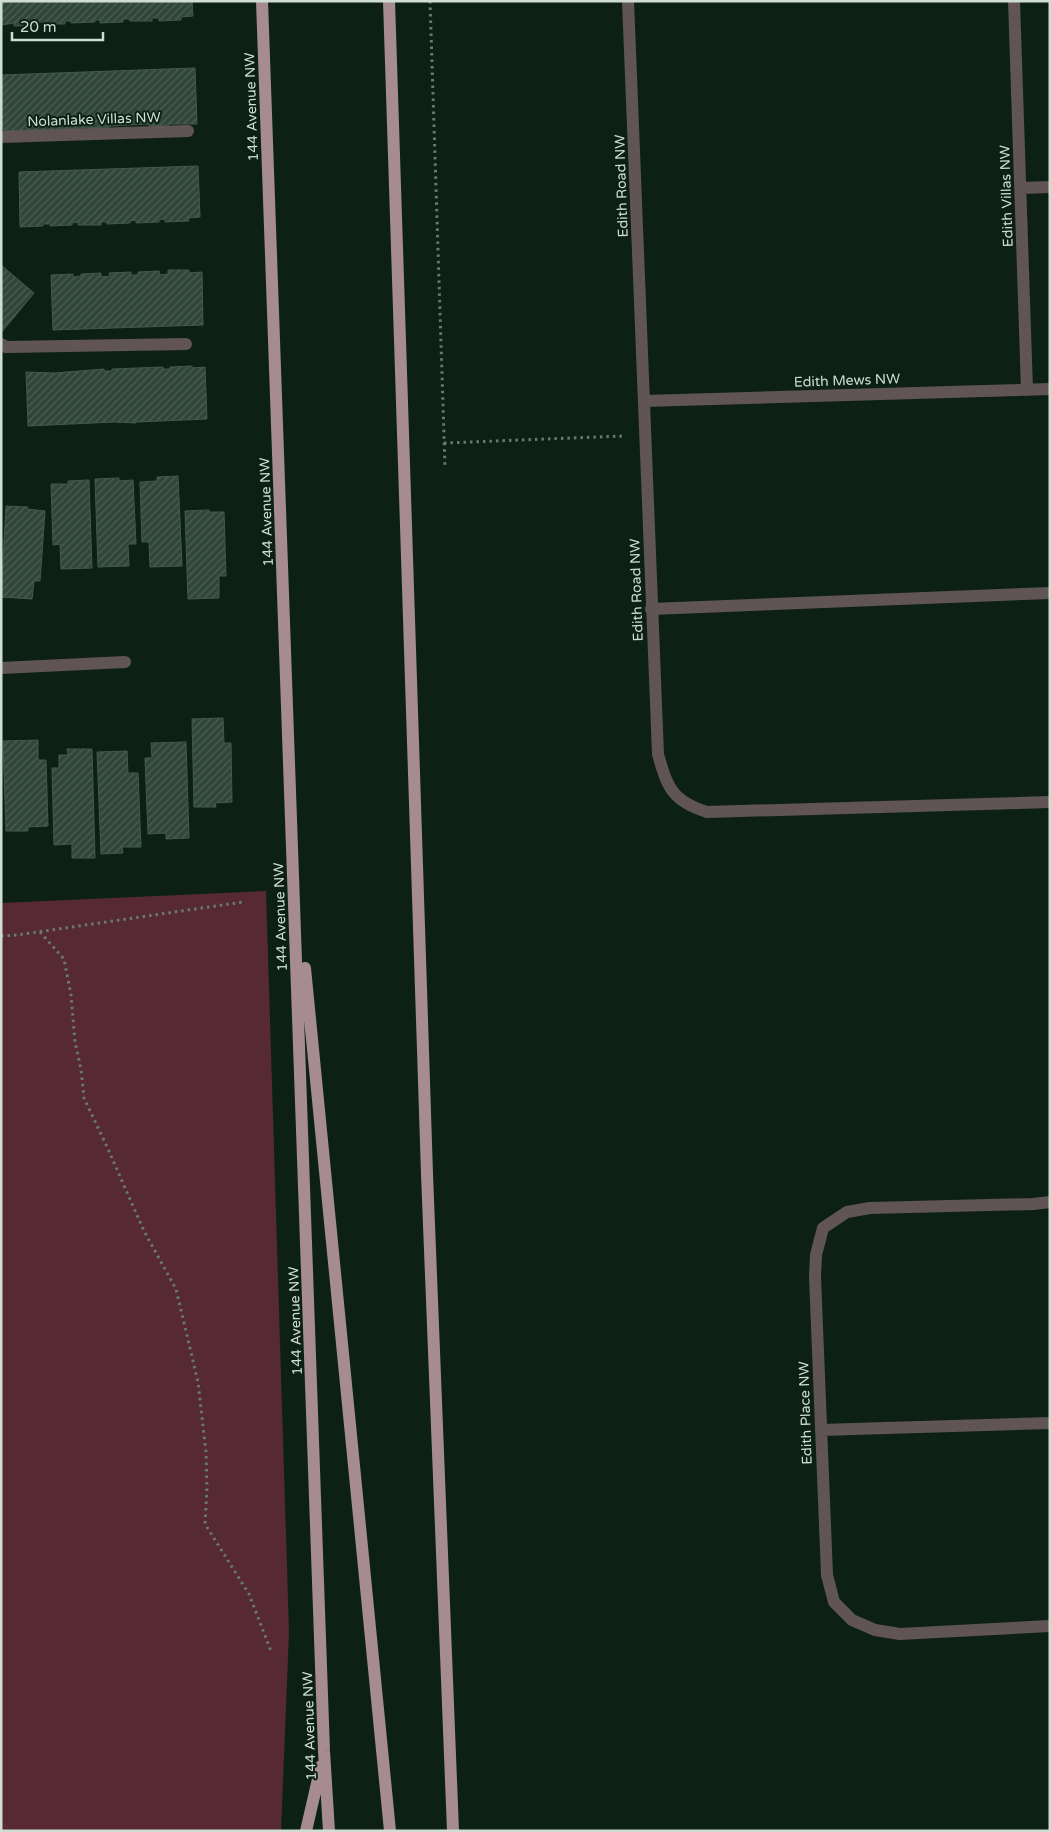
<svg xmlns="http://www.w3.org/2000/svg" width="1051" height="1832" viewBox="0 0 1051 1832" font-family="'Varela Round',sans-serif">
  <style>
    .park { fill: #562933 }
    .building { fill: url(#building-hatch); stroke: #435a4a }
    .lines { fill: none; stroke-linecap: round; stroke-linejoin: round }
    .path { stroke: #687a6e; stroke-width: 3; stroke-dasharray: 2.5 4; stroke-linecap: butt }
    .minor { stroke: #615456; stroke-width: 12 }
    .major { stroke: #a68c90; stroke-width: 12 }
    .labels { text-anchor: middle; stroke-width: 4; stroke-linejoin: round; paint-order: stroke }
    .street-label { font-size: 14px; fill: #d0ddd3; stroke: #0c2114 }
  </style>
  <defs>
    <pattern id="building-hatch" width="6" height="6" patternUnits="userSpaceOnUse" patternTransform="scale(1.25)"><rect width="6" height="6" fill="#304638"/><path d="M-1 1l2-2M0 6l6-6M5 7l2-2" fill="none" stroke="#4d6054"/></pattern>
  </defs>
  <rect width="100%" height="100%" fill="#0c2114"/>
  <path class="park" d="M266 891 289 1632 281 1831H1V903Z"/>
  <path class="building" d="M1 1H192L193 16 181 17V20L159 21V18H152V21H130L129 19H123V22L100 23V20H95V22L71 23V21H65V24H43V22H36V25L14 26V23L1 25Z
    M195 68 197 124H168L169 125 149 126V124L110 126V127L4 131V129H1V75Z
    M198 166 200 217 188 218 189 221 165 222V219L159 220V222L136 223V220L130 221V223L107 224V222H101V225H78V222L72 223V225L50 226V224H43V226L20 227 19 172Z
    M1 265 34 293 1 333Z
    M168 270H189V273L202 272 203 325 53 330 51 275 73 274V277L81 276V274L101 273V277L110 276 109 273 131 272V275H138V272L159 271 160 275 168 274Z
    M192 366V368L205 367 207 419 136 422V423L114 422 28 426 26 372 55 373 104 369V371H112V369L163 367V369H170V367Z
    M178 476 182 566 150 567 149 542H142L140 482 157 481V477Z
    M119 478V481L133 480 136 544H128L129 566 98 567 95 479Z
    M89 480 92 568 61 569 60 544 53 545 51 484H68V481Z
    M6 506 28 507 27 509 45 511 40 581H34L32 599 1 597Z
    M209 510V512H224L226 576H219V598L188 599 185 511Z
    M223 718 224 743H231L232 802 215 803 216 807H194L192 719Z
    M38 740V760H46L48 826 28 827V831H6L3 741Z
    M186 742 189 838 166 839V833L148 834 145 758H152L151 743Z
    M67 749H92L95 858H72V844L54 845 52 768H59V755H68Z
    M127 751 128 773H138L141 847H122L123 853 101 854 97 752Z"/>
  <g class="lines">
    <path class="path" d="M430 1 445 467
      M444 443 623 436
      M40 932 64 959 71 995 75 1042 81 1069 84 1098 108 1149 144 1231 176 1289 198 1382 206 1452 207 1488 205 1524 249 1594 271 1651
      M1 936 17 935 243 902"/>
    <path class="minor" d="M628 1 658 754C667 787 672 801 707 812L1050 802
      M1014 1 1027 390
      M1 137 188 131
      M1021 188 1050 187
      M1 344 6 347 186 344
      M645 401 1050 389
      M651 609 1050 593
      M1 668 125 662
      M1050 1202 1033 1204 870 1208 847 1212 823 1228 816 1255 815 1277 827 1575 834 1602 852 1620 875 1630 900 1634 1050 1626
      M821 1430 1050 1423"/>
    <path class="major" d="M262 1 324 1751 329 1831
      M389 1 427 1174 453 1831
      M305 968 390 1831
      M306 1831 321 1766"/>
  </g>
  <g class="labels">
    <g class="street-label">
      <text transform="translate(251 107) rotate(-92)" y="5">144 Avenue NW</text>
      <text transform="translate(94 119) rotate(-2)" y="5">Nolanlake Villas NW</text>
      <text transform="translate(621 186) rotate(-92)" y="5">Edith Road NW</text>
      <text transform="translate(1006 196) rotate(-92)" y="5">Edith Villas NW</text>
      <text transform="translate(847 380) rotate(-2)" y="5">Edith Mews NW</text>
      <text transform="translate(266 512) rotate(-92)" y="5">144 Avenue NW</text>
      <text transform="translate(636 590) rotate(-92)" y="5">Edith Road NW</text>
      <text transform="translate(280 917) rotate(-92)" y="5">144 Avenue NW</text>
      <text transform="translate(295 1321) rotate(-92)" y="5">144 Avenue NW</text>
      <text transform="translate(805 1413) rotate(-92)" y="5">Edith Place NW</text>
      <text transform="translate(309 1726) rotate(-92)" y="5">144 Avenue NW</text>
    </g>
  </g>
  <rect width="1051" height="1832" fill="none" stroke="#d0ddd3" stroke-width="5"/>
  <path d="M12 32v8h91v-8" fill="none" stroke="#d0ddd3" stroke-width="2.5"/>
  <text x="20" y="32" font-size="15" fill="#d0ddd3" stroke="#0c2114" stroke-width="4" paint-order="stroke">20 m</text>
</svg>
